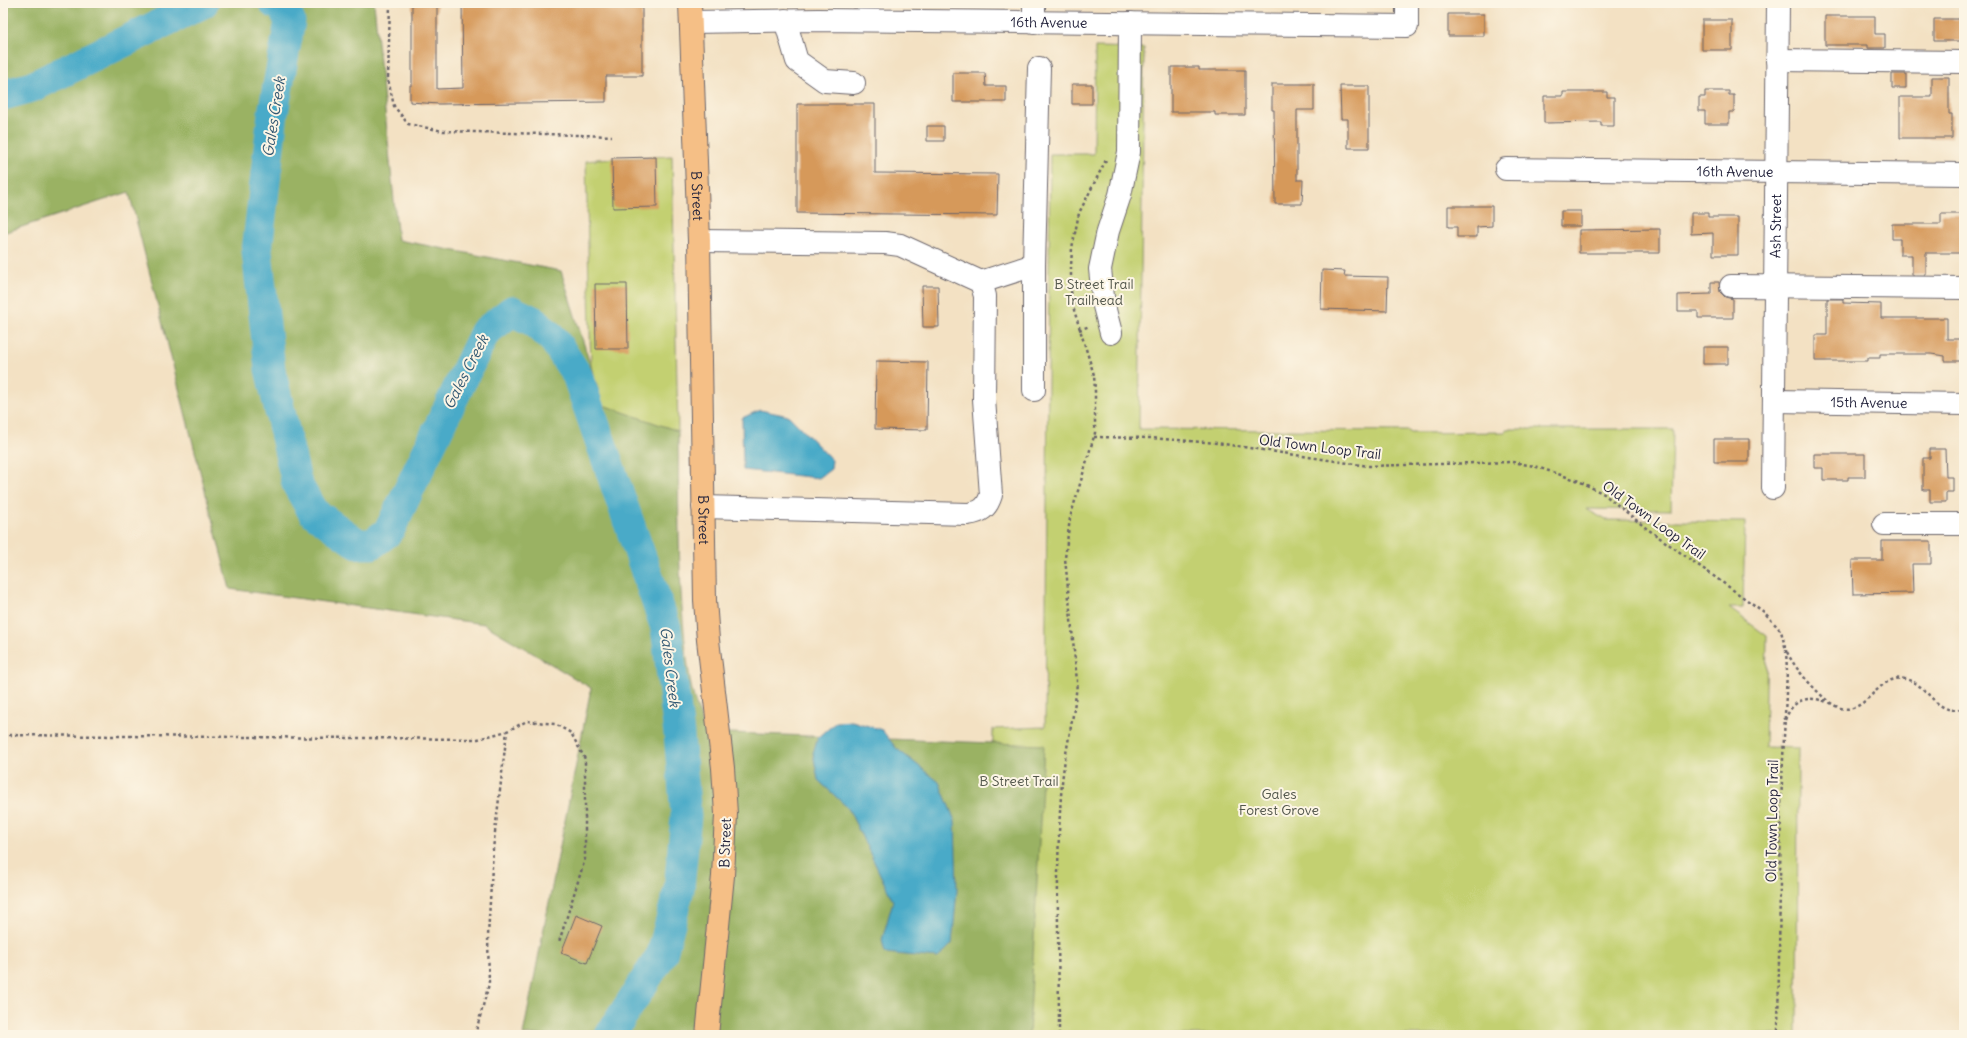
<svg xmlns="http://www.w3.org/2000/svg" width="1967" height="1038" viewBox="0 0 1967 1038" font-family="Delius,sans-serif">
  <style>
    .green { fill: #c3d071; stroke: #727956 }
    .forest { fill: #9ab263; stroke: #5e6a4f }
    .water { fill: #49aac8; stroke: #366682 }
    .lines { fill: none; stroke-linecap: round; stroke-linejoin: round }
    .river { stroke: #49aac8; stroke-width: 31 }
    .building { fill: #d6995a }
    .minor-casing { stroke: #6b656b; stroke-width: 24 }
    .major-casing { stroke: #6b656b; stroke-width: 24 }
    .path { stroke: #6b656b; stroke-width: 2.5; stroke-dasharray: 3 3; stroke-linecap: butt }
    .minor { stroke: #fff; stroke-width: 22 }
    .major { stroke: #f5bf86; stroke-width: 22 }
    .labels { text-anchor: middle; stroke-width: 4; stroke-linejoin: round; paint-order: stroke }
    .street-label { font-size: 14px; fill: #22223b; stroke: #fcf5e5 }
    .park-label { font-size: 14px; fill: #52564b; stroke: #fcf5e5 }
    .water-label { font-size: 15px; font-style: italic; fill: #325873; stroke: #fcf5e5 }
  </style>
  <rect width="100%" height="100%" fill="#fcf5e5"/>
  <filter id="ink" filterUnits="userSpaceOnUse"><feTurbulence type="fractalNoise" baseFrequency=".025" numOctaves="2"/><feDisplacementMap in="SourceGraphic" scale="8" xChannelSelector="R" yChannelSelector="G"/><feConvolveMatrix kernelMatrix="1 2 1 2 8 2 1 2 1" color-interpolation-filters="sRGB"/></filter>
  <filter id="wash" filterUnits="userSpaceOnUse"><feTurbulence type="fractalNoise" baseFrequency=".012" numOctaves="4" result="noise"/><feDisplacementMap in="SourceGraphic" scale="16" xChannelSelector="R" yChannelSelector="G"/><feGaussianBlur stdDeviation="0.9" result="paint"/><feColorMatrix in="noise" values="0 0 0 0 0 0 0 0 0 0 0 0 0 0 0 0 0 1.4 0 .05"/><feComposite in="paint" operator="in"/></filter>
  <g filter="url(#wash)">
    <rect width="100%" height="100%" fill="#f3e1c3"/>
    <path class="green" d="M1095 47 1144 48 1139 429 1409 431 1410 433 1506 432V429H1673L1671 510 1586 509 1606 520 1745 522 1743 608H1729L1767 636 1765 747 1798 748 1797 1035H735L992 826 993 729 1045 727 1050 154H1094Z
      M672 156 678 431 673 430 636 939 593 456 586 161 596 160V159Z"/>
    <path class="forest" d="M3 3H374L398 240 561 271 603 405 678 431C679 516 677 602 691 686 694 701 701 717 705 732L1044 745 1029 1035H523L591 688 484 624 230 589 129 192 3 233Z"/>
    <path class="water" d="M760 410 789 416 832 460 831 469 819 478 743 470 742 418Z
      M852 721 882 730 896 748 939 782 955 821 957 890 952 944 938 958 885 953 882 940 893 901 848 808 818 780 813 753 818 738 836 722Z"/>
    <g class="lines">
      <path class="river" d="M274 3 281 5 290 21 273 113 257 251 270 369 297 484 313 512 358 544H372L389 531 485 332 512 311 535 322 554 340 577 375 666 628 679 734 686 816 679 889 662 954 610 1035
        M3 95 32 87 203 3"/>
    </g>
    <g id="blocks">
      <path class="building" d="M412 3H437V89L463 88 462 3H642V76H606V102L439 104 410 102V85H412Z
        M1448 14H1484V36H1448Z
        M1825 16H1875V34H1885V48H1868V45H1825Z
        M1934 19H1964V41H1934Z
        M1702 20H1732V50H1702Z
        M1171 67H1199V70H1245V115H1215V112H1171Z
        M953 73H985L986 86H1006V102H953Z
        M1892 74H1906V88H1892Z
        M1932 77H1949V114H1952V138H1900V97H1932Z
        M1072 84H1092V104H1072Z
        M1272 84H1314V110H1297V180H1303L1302 204H1275L1274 110H1272Z
        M1340 86H1369V148H1348V119H1341Z
        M1705 91H1729V95H1734V112H1729V124H1705V111H1699V97H1705Z
        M1563 92H1607V97H1614V126H1601V122L1544 123V96H1563Z
        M797 104H875V173L998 174 997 215 797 213Z
        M927 126H944V141H927Z
        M656 157 657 207 613 208 612 158Z
        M1448 206H1492V226L1477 227V237H1457V227H1448Z
        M1561 211H1581V226H1561Z
        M1691 213H1708V217H1738V255H1713V233L1691 234Z
        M1941 214H1964V253H1926V275H1912V255H1900V239H1892V224H1941Z
        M1660 229V253H1579V230Z
        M1322 270 1345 271 1344 276 1388 277 1387 311 1321 309Z
        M1711 282H1719L1720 292 1725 297 1733 299V318H1698V311H1678V295L1711 294Z
        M595 284H627L628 349H596Z
        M922 286H938L939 327H923Z
        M1827 299H1843V303L1881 304V318H1947V339H1961V361H1945V356L1931 354H1880V358H1868V361H1815V335H1827Z
        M1703 347H1728V364H1703Z
        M876 361 928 362 927 430 875 429Z
        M1714 439H1749V462H1714Z
        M1930 449H1945L1946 477H1953V492H1946V502H1930V490H1923V458H1930Z
        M1814 454H1865V477H1848V480H1823V468H1814Z
        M1882 541H1931V564H1912L1913 593 1853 594 1852 560H1882Z
        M576 915 602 926 587 963 561 953Z"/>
    </g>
  </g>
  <g filter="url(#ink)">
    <use href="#blocks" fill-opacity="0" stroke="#6b656b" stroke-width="1"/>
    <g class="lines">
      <g class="minor-casing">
        <g id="minor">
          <path d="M785 20 797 61 825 81 854 83"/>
          <path id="s1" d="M692 22 818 20 1407 26V3"/>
          <path d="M1034 23V3"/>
          <path d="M1777 60 1964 62"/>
          <path id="s2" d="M1506 169 1964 174"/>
          <path d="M699 241 885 243 900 245 981 282 985 296 984 399 991 495C987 508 981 512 968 514L703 507"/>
          <path d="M981 282 1034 265"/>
          <path d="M1731 286 1964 288"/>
          <path d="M1111 333 1104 306 1100 269 1108 231 1120 195 1129 152 1130 23"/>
          <path d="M1034 390V265L1039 68"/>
          <path id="s3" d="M1774 401 1964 404"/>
          <path id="s4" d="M1773 488 1778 3"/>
          <path d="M1884 524H1964"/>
        </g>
      </g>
      <g class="major-casing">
        <g id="major">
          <path id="s5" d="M690 3 699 241 705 600 708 640 723 768 726 814 723 876 707 1035"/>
        </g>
      </g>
      <path class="path" d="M390 3 388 79 394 106 408 124 443 131 612 136
        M1079 330 1090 326
        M1094 437 1150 438 1217 443 1368 466 1512 462 1534 466 1579 481 1604 494 1646 528 1764 612 1781 631 1786 650 1787 671 1781 803 1778 1035
        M1787 652C1795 668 1807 681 1819 693 1863 738 1871 672 1905 679 1930 684 1935 718 1964 708
        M1785 720C1793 699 1807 695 1827 702
        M3 735 478 739 507 731
        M475 1035 489 984 488 936 493 849 507 731 527 721 555 724 571 733 585 759V859L559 942
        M1059 1035C1059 951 1055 867 1062 783 1065 749 1075 716 1077 681L1065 558 1070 518 1095 433V391L1094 375 1074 310 1071 291V267L1072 248 1079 213 1107 158"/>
      <use href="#minor" class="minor"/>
      <use href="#major" class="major"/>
    </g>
  </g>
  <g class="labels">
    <g class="street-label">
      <text dy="5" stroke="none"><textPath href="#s1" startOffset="357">16th Avenue</textPath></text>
      <text dy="5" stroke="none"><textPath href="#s2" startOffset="229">16th Avenue</textPath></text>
      <text dy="5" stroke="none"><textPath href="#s5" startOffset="193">B Street</textPath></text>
      <text dy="5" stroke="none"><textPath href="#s4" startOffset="262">Ash Street</textPath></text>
      <text dy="5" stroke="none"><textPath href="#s3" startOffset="95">15th Avenue</textPath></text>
      <text transform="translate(1320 447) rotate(7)" y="5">Old Town Loop Trail</text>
      <text dy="5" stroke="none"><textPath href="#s5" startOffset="517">B Street</textPath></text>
      <text transform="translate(1654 520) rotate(36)" y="5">Old Town Loop Trail</text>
      <text transform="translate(1772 821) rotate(-89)" y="5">Old Town Loop Trail</text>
      <text transform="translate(725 843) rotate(-88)" y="5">B Street</text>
    </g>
    <g class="park-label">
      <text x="1094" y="289">B Street Trail<tspan x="1094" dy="16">Trailhead</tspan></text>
      <text x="1019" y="786">B Street Trail</text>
      <text x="1279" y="799">Gales<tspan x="1279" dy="16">Forest Grove</tspan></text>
    </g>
    <g class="water-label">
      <text transform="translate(274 117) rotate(-81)" y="5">Gales Creek</text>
      <text transform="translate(466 372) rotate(-63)" y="5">Gales Creek</text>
      <text transform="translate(670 667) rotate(83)" y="5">Gales Creek</text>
    </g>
  </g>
  <rect width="1967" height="1038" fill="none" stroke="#fcf5e5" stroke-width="16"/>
</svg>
